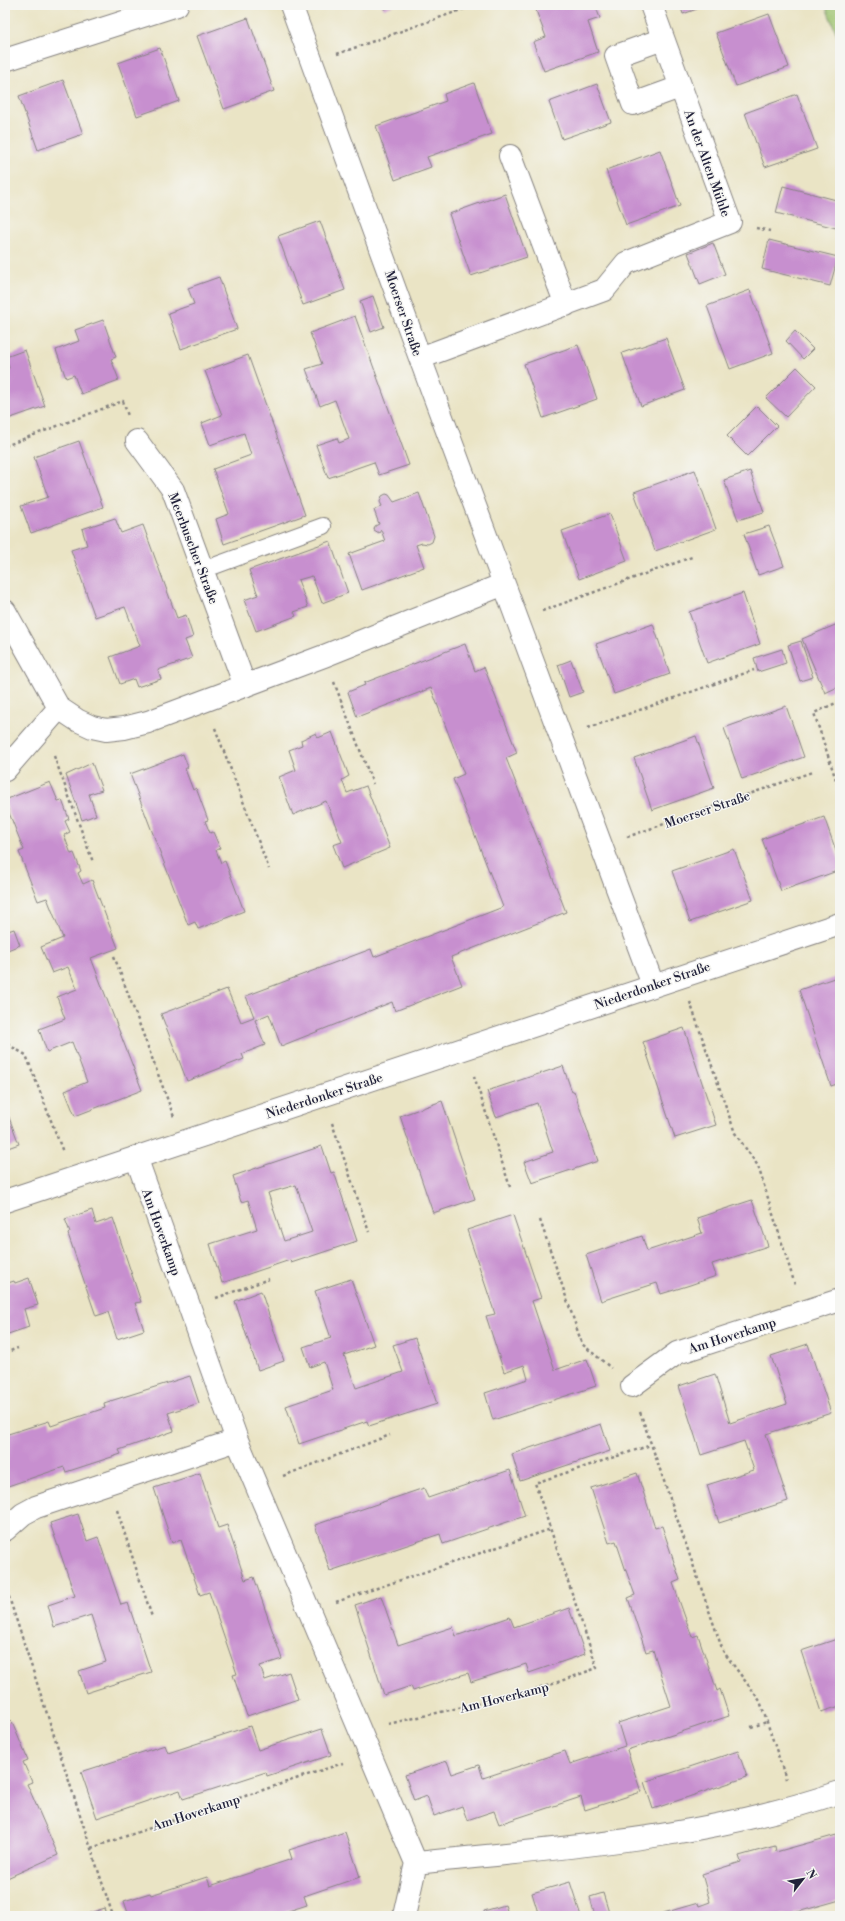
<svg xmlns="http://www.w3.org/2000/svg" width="845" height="1921" viewBox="0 0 845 1921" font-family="'Libre Bodoni',serif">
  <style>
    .green { fill: #9cc26d; stroke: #5f7254 }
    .building { fill: #c78fcf; fill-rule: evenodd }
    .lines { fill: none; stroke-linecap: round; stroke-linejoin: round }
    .service-casing { stroke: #868380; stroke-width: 18 }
    .minor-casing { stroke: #868380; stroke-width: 24 }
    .tertiary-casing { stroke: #868380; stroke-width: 24 }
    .path { stroke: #868380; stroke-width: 2.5; stroke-dasharray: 3 3; stroke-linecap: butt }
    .service { stroke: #fff; stroke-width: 16 }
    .minor { stroke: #fff; stroke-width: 22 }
    .tertiary { stroke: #fff; stroke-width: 22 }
    .labels { text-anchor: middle; stroke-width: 3; stroke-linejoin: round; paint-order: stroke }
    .street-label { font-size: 13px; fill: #22223b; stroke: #f6f6f2 }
  </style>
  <rect width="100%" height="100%" fill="#f6f6f2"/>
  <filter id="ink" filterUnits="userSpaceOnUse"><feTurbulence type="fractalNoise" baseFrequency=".025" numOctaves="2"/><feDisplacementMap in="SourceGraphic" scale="8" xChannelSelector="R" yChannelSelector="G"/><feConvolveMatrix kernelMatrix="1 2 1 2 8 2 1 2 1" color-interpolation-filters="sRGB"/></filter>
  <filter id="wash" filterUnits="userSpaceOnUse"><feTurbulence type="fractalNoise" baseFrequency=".012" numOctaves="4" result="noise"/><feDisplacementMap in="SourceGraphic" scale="16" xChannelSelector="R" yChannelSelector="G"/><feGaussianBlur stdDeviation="0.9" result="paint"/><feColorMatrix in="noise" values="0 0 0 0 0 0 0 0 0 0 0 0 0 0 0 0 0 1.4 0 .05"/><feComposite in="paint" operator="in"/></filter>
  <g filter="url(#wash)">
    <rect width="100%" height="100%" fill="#eae4c5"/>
    <path class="green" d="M825 5H840V42Z"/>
    <g id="blocks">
      <path class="building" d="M382 5H394L384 9Z
        M534 5H595L600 18 588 22 598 52 544 71 533 42 546 37Z
        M680 5H708L683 14Z
        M769 14 789 67 736 86 716 33Z
        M248 18 274 91 224 109 197 36Z
        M160 48 179 101 137 116 118 63Z
        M63 80 83 134 38 150 19 96Z
        M474 83 492 134 427 157 431 167 395 180 376 126 446 101 444 94Z
        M597 84 611 122 562 139 549 102Z
        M797 94 817 149 765 167 745 113Z
        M660 150 680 206 626 225 606 170Z
        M783 186 840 201V229L776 213Z
        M505 194 527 257 471 276 449 214Z
        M320 221 345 290 303 305 278 236Z
        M769 240 838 257 830 286 762 269Z
        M713 243 725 274 700 284 688 253Z
        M219 277 237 329 181 349 168 313 194 304 188 288Z
        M750 290 773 353 730 369 707 306Z
        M373 296 384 327 371 332 360 301Z
        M355 316 409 465 379 475 374 462 328 478 316 445 337 438 339 443 349 439 335 400 320 406 306 369 322 364 310 333Z
        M103 320 116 357 111 359 119 380 81 394 74 375 66 378 56 350 79 341 75 330Z
        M795 331 813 349 803 359 786 341Z
        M666 338 685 390 641 406 622 353Z
        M578 345 597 399 543 418 524 364Z
        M25 350 45 406 5 420V370L9 368 6 357Z
        M248 355 305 515 224 544 216 519 229 514 213 469 251 455 244 433 210 445 202 423 222 415 205 371Z
        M797 367 816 386 786 417 766 398Z
        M757 406 777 426 747 456 727 436Z
        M79 441 103 507 31 533 21 506 48 497 34 457Z
        M695 470 716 529 655 551 634 492Z
        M750 471 764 512 738 520 724 480Z
        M419 493 434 536 432 542 428 544 422 543 416 545 424 567 362 590 349 554 385 541 381 530 379 533 374 530 375 526 379 524 374 510 382 506 380 502 382 496 386 494 389 495 394 502Z
        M610 514 627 561 579 579 562 531Z
        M115 518 121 533 143 525 177 618 186 615 193 637 185 640 192 658 158 670 161 679 137 687 134 679 120 684 110 657 140 646 125 607 95 617 71 550 87 545 82 529Z
        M769 526 784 566 758 575 744 534Z
        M330 541 348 593 322 603 312 576 298 580 308 607 294 612 296 616 256 631 244 600 258 595 249 570Z
        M743 593 760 644 707 663 689 612Z
        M840 623V686L825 693 802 639Z
        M653 624 670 674 614 694 596 644Z
        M801 641 813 677 800 681 788 645Z
        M465 644 475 671 484 667 509 732 517 753 506 758 566 912 451 957 462 985 395 1011 392 1002 281 1046 269 1014 255 1020 265 1045 242 1054 244 1059 187 1081 161 1014 227 989 241 1022 254 1017 246 996 371 949 374 957 503 907 453 779 464 774 431 688 357 717 348 692 365 685 364 683Z
        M782 649 786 663 758 672 754 658Z
        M571 660 583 692 569 697 558 665Z
        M786 706 804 757 742 779 724 728Z
        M332 732 349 776 342 780 347 793 366 786 390 848 342 868 333 845 342 842 326 801 293 815 279 777 296 770 289 750 302 745 301 740 316 733 318 738Z
        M696 736 714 788 652 810 634 758Z
        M183 754 188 767 185 769 193 790 196 788 208 820 205 821 210 833 213 832 220 848 216 850 221 863 225 861 244 911 198 929 195 922 188 925 130 774Z
        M92 763 102 790 89 794 96 815 82 820 66 775Z
        M50 782 58 801 62 800 69 819 65 821 70 832 64 835 71 854 74 853 81 871 78 873 83 884 92 880 118 948 91 958 142 1090 75 1116 65 1091 87 1082 72 1042 47 1052 39 1029 65 1019 57 997 77 989 68 967 52 973 41 947 63 938 47 898 38 901 19 852 24 850 5 803V800Z
        M824 817 840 862V870L781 891 762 839Z
        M734 849 753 900 690 922 672 871Z
        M14 929 20 945 5 951V932Z
        M840 976V1083L831 1086 799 990Z
        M684 1028 716 1125 675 1138 643 1042Z
        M563 1066 572 1092 574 1091 598 1161 532 1183 524 1162 553 1152 537 1103 496 1117 487 1091Z
        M442 1101 475 1199 433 1213 400 1116Z
        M5 1107 19 1144 5 1149Z
        M322 1146 331 1173 334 1172 357 1241 291 1263 290 1260 222 1283 210 1244 257 1229 248 1200 241 1202 233 1176ZM296 1185 312 1232 284 1241 268 1193Z
        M752 1200 768 1246 712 1264 716 1276 690 1285 661 1294 657 1283 601 1301 586 1255 642 1236 647 1251 702 1233 697 1218Z
        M92 1210 96 1224 113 1218 141 1302 135 1303 144 1330 117 1339 108 1312 96 1316 68 1234 70 1232 65 1219Z
        M513 1215 541 1298 532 1301 555 1370 587 1359 596 1386 493 1420 485 1393 528 1379 524 1365 504 1372 486 1316 495 1314 467 1230Z
        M29 1278 38 1305 24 1309 29 1327 5 1335V1284L14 1281 15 1283Z
        M351 1279 374 1345 344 1355 356 1388 403 1372 393 1345 415 1338 437 1404 369 1426 367 1421 299 1444 286 1406 333 1390 324 1362 310 1367 303 1347 331 1338 315 1291Z
        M261 1291 284 1361 258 1370 235 1301Z
        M808 1344 831 1413 766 1434 788 1501 719 1523 707 1485 754 1470 744 1441 701 1455 679 1386 715 1374 730 1423 787 1404 771 1356Z
        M190 1376 199 1403 168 1413 174 1431 119 1450 121 1454 66 1472 64 1467 5 1487V1435L49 1421 51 1426 105 1408 104 1403Z
        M601 1424 610 1451 520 1481 512 1454Z
        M510 1470 525 1516 443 1544 440 1534 330 1571 315 1525 424 1488 428 1498Z
        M200 1473 218 1528 227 1525 245 1580 254 1577 282 1659 260 1666 265 1680 289 1672 298 1699 247 1716 233 1675 237 1674 209 1592 200 1595 181 1540 172 1543 154 1488Z
        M637 1473 655 1528 662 1526 680 1580 673 1583 692 1637 698 1635 717 1691 720 1689 729 1716 627 1750 641 1792 585 1810 581 1797 499 1824 494 1811 467 1820 462 1806 434 1816 427 1796 414 1801 405 1775 447 1761 452 1774 479 1765 483 1778 565 1751 570 1764 625 1746 618 1723 671 1706 653 1650 646 1652 628 1598 635 1595 625 1568 616 1541 609 1543 591 1488Z
        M78 1514 87 1541 98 1537 121 1605 128 1603 151 1672 86 1693 79 1671 106 1662 91 1615 54 1627 48 1605 75 1596 50 1523Z
        M381 1596 398 1645 453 1627 456 1636 510 1617 514 1627 569 1608 585 1654 529 1673 526 1664 471 1682 468 1673 413 1691 411 1686 384 1695 355 1605Z
        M840 1638V1706L821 1712 801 1651Z
        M11 1720 28 1760 23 1762 32 1782 27 1784 58 1855 5 1879V1722Z
        M250 1726 258 1750 322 1729 331 1755 267 1776 266 1772 183 1799 180 1790 97 1818 81 1772 165 1745 168 1753Z
        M738 1751 747 1777 653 1809 644 1782Z
        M345 1832 360 1877 304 1896 307 1905 273 1916H129L124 1901 150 1893 151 1895 207 1877 210 1886 292 1859 289 1850Z
        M840 1834V1900L794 1913 795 1916H653L698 1903 699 1906 710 1902 702 1874 741 1862 739 1856 775 1846 776 1852Z
        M570 1882 581 1916H539L532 1893Z
        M603 1893 610 1916H595L590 1897Z
        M505 1905 509 1916H485L484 1911Z
        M105 1908 107 1916H81Z"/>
    </g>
  </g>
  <g filter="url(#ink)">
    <use href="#blocks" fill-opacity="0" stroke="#868380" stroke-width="1"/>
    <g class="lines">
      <g class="service-casing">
        <path id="service" d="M203 570 323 526"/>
      </g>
      <g class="minor-casing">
        <path id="minor" d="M291 5 420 358 653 985
          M663 39 616 56 633 104 680 87
          M5 60 177 5
          M510 156 566 305
          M420 358 604 290 626 263 730 222 651 5
          M137 441 173 490 245 686
          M5 611 59 708 77 720 92 727 106 730 124 728 148 722 324 656 504 584
          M5 770 59 708
          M136 1157 237 1440 416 1863C558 1848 704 1839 840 1792
          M632 1386 677 1353 840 1300
          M5 1530 23 1514 36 1507 237 1440
          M404 1916 416 1863"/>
      </g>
      <g class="tertiary-casing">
        <path id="tertiary" d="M5 1201 840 924"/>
      </g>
      <path class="path" d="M337 54 475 5
        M756 228 770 231
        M5 446 123 401 128 416
        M542 611 692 557
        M334 682 373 784
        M840 701 814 713 840 792
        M215 728 269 869
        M588 728 754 670
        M54 756 93 862
        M627 837 812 772
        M114 956 174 1117
        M690 1002 735 1133 758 1166 795 1285
        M5 1039 7 1044 26 1055 63 1152
        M474 1076 510 1187
        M332 1123 369 1232
        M540 1220 582 1344 611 1368
        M216 1298 269 1279
        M5 1353 18 1348
        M640 1412 723 1651 760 1701 786 1779
        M283 1476 390 1435
        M117 1510 152 1617
        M5 1585 113 1916
        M336 1602 551 1529
        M388 1724 533 1691 597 1668 535 1483 651 1445
        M751 1727 767 1722
        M91 1848 343 1763"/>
      <use href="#service" class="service"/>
      <use href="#minor" class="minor"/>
      <use href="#tertiary" class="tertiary"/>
    </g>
  </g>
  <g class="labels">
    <g class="street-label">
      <text transform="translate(708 163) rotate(70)" y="5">An der Alten Mühle</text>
      <text transform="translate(404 313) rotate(71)" y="5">Moerser Straße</text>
      <text transform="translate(194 548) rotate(69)" y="5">Meerbuscher Straße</text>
      <text transform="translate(707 809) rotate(-19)" y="5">Moerser Straße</text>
      <text transform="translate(652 985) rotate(-19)" y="5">Niederdonker Straße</text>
      <text transform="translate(324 1095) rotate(-18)" y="5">Niederdonker Straße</text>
      <text transform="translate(162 1232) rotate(70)" y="5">Am Hoverkamp</text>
      <text transform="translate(732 1335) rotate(-18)" y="5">Am Hoverkamp</text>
      <text transform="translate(504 1697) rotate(-14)" y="5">Am Hoverkamp</text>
      <text transform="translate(196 1812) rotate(-18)" y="5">Am Hoverkamp</text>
    </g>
  </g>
  <rect width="845" height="1921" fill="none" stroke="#f6f6f2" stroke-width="20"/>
  <g transform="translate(803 1879) rotate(59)" stroke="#f6f6f2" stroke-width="3" paint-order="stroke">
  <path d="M0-3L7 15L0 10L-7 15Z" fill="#22223b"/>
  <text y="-6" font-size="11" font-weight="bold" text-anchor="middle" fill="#22223b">N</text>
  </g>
</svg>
